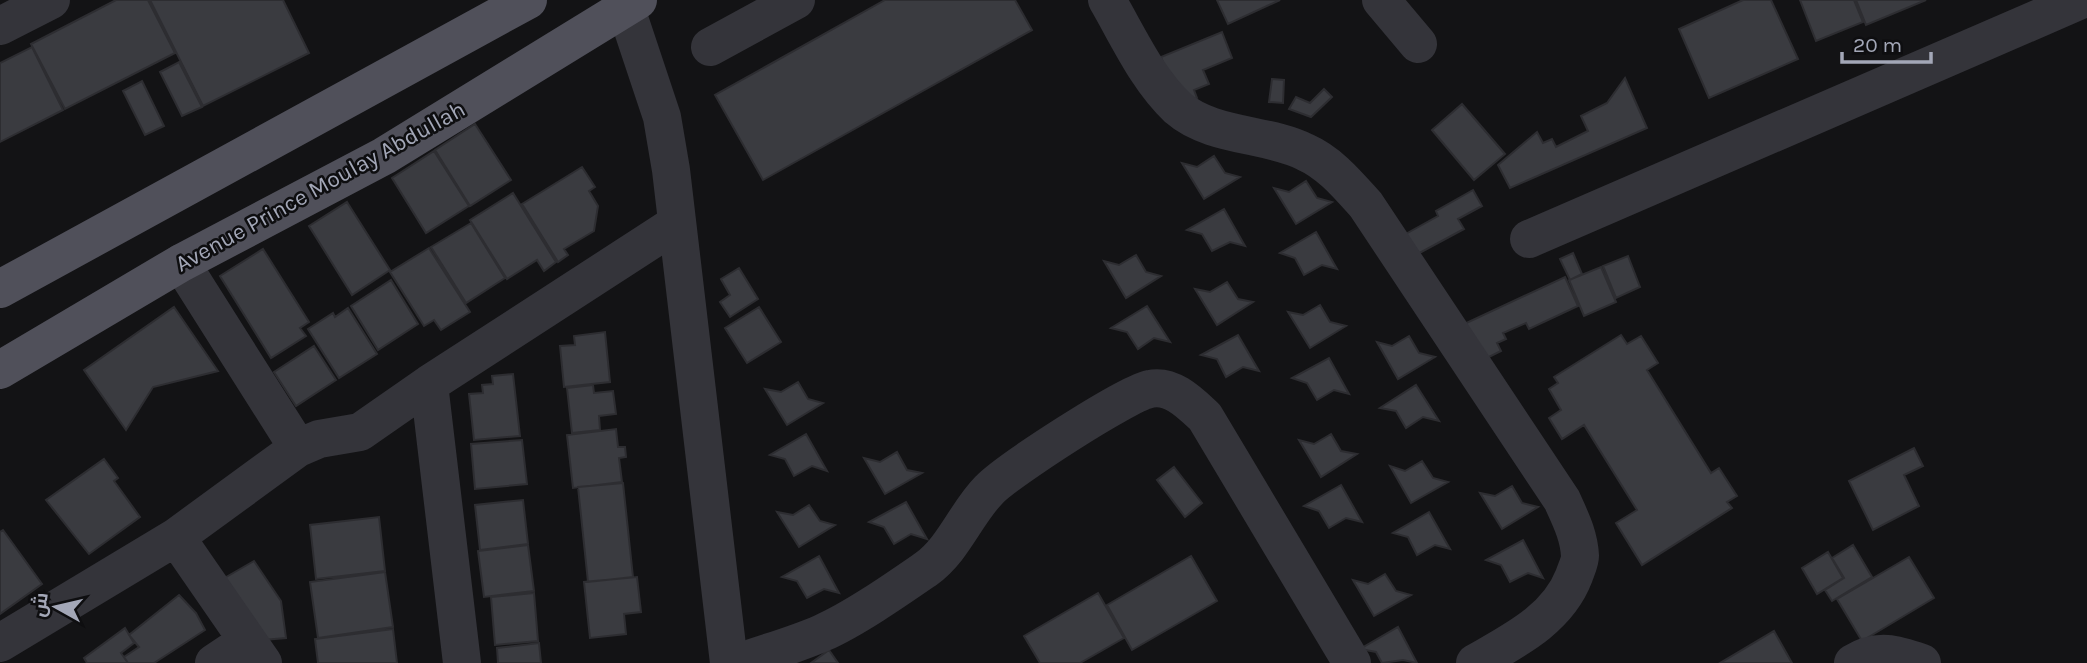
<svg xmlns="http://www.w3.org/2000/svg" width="2087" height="663" viewBox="0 0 2087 663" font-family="Karla,Cairo,sans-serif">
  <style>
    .building { fill: #3a3b40; stroke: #2d2d31; stroke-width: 2 }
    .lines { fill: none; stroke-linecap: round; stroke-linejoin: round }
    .minor { stroke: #34343a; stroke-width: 38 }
    .major { stroke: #50505a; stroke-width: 38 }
    .labels { text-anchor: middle; stroke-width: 5; stroke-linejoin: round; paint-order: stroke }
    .street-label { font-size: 23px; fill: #a3a7b7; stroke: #0e0e10 }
  </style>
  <rect width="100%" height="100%" fill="#131315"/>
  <path class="building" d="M116 0H148L175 53 65 109 31 44Z
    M150 0H283L309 53 203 106Z
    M885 0H1015L1032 30 763 180 715 95Z
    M1217 0H1280L1228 24Z
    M1743 0H1771L1798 59 1709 98 1679 29Z
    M1800 0H1854L1863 22 1816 41Z
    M1856 0H1926L1866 25Z
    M1222 32 1232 58 1203 70 1209 84 1194 90 1197 98 1180 105 1161 57Z
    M32 47 63 110 0 142V63Z
    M179 62 202 107 182 116 160 72Z
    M1625 78 1647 128 1510 188 1498 165 1537 132 1543 143 1552 139 1556 147 1588 131 1581 116 1607 103Z
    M1272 79 1284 80 1283 103 1269 102Z
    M142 81 164 126 145 135 123 91Z
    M1324 89 1332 97 1311 117 1289 109 1296 97 1310 103Z
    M1462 104 1505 154 1474 180 1432 130Z
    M475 124 511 180 470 206 435 150Z
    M434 151 469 206 426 233 392 178Z
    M1214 156 1225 173 1240 177 1204 199 1182 163 1197 167Z
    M582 167 595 187 589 191 598 206 594 231 564 249 568 255 558 262 522 204Z
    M1306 181 1317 198 1332 202 1296 224 1274 188 1289 192Z
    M1473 190 1482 206 1458 219 1464 229 1414 256 1402 236 1438 216 1436 211Z
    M513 193 556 262 544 271 537 260 507 279 470 220Z
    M347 202 390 270 352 295 309 226Z
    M1224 209 1245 246 1230 242 1212 251 1202 234 1187 230Z
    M471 223 505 278 466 303 431 247Z
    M1316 232 1337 269 1322 265 1304 275 1295 258 1280 253Z
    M429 248 470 312 441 330 434 320 424 326 390 272Z
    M263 249 309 322 300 328 306 336 271 358 220 276Z
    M1573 253 1582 274 1570 280 1560 259Z
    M1136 255 1146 272 1161 276 1126 298 1104 261 1119 265Z
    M1628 256 1640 287 1616 298 1603 266Z
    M1601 267 1616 302 1584 316 1569 280Z
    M739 268 758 299 730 317 720 302 730 295 721 279Z
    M1565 277 1578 306 1529 329 1526 323 1503 333 1506 339 1497 343 1501 351 1479 362 1462 325Z
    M391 280 418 324 378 350 351 306Z
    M1227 282 1238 299 1253 302 1217 325 1195 289 1210 292Z
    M1320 305 1330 322 1346 326 1310 348 1288 312 1303 315Z
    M1147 306 1170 342 1154 338 1138 349 1127 332 1111 328Z
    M174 307 218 371 153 387 126 430 84 370Z
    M759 307 781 342 747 363 725 328Z
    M348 308 377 354 339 378 308 329 333 313 335 317Z
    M605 332 610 382 564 387 560 346 575 345 574 336Z
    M1238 335 1259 371 1243 367 1226 377 1217 359 1201 355Z
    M1621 335 1627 344 1641 336 1658 363 1647 370 1711 473 1719 468 1737 496 1727 502 1732 508 1642 565 1616 523 1637 510 1584 425 1562 439 1549 418 1561 410 1549 389 1558 383 1554 377Z
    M1409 336 1419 353 1435 357 1398 379 1377 342 1392 346Z
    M314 346 336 380 296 406 274 372Z
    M1329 358 1349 394 1334 390 1317 400 1307 383 1292 378Z
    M513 374 520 436 474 440 469 394 483 393 482 385 493 384 492 376Z
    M798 382 808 399 823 403 787 425 765 389 781 392Z
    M593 385 594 393 613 391 616 414 599 416 600 430 572 433 567 388Z
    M1416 385 1439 421 1423 417 1406 428 1396 411 1380 408Z
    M616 429 618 447H625L626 457 619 458 622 482 573 488 567 435Z
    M806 434 827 471 812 466 794 476 785 459 770 455Z
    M1331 434 1341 451 1357 454 1321 477 1299 440 1314 444Z
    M522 440 527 484 475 489 471 444Z
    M1914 448 1923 466 1904 475 1919 506 1873 530 1849 481Z
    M897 452 907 470 922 473 885 494 864 458 880 462Z
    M104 459 118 478 114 481 140 517 89 554 46 500Z
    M1422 461 1433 478 1448 482 1411 503 1390 466 1405 471Z
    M1174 467 1202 503 1185 517 1157 480Z
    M623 483 633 577 588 582 578 487Z
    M1341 485 1362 522 1346 518 1329 528 1319 511 1304 506Z
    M1512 486 1522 503 1538 507 1502 529 1480 493 1495 496Z
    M523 500 528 544 480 550 475 505Z
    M906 502 927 539 911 534 894 544 884 527 869 522Z
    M809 505 820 521 835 525 799 547 777 512 793 515Z
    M1429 512 1450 549 1435 545 1417 555 1408 537 1393 533Z
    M379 517 385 571 316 579 310 525Z
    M3 530 42 584 0 614V532Z
    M1523 540 1543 578 1528 573 1510 582 1501 565 1486 560Z
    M528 545 534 591 484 597 478 551Z
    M1853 545 1872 577 1832 601 1825 590 1844 578 1832 558Z
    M1828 552 1843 578 1817 594 1802 568Z
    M819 556 839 593 824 589 807 598 797 581 782 577Z
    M1191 556 1217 601 1132 650 1107 605Z
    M1909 557 1934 598 1862 641 1837 599Z
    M254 561 281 601 286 638 251 641 214 584Z
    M385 572 393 627 318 638 310 582Z
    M1385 574 1396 591 1411 595 1374 616 1353 580 1368 584Z
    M637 577 641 612 624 614 626 634 590 638 584 582Z
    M534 593 538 641 495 645 491 597Z
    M1098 593 1124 638 1080 663H1040L1024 636Z
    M179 595 196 613 205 630 154 663H128L124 657 139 647 129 635Z
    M1398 627 1417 663 1403 660 1382 663 1376 652 1360 649Z
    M125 628 134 643 121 653 128 663H87L84 658Z
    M393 629 397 663H318L315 639Z
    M1774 631 1792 663H1720Z
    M539 643 541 663H498L497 648Z
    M829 650 838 663H811Z"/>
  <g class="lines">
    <path class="minor" d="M623 0 662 117 671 170 729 663
      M1107 0C1128 36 1147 79 1178 108 1211 137 1267 133 1305 152 1330 163 1348 185 1366 205L1562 500C1570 518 1579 535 1580 556 1580 562 1576 570 1574 576 1557 620 1513 641 1475 663
      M1381 0 1418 44
      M0 26 51 0
      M710 47 796 0
      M1529 239 2081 0
      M181 263 298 448
      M176 537 298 448 319 439 360 432 429 384
      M0 643 176 537 263 663
      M214 663 247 641
      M462 663 429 384 676 224
      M737 663C765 653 795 645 822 633 854 619 897 589 926 569 954 549 966 513 989 490 1007 471 1127 393 1150 389 1172 384 1191 404 1205 417L1352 663
      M1853 663C1878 648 1896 654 1922 663"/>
    <path class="major" d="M0 289 528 0
      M0 370 181 263 384 156 638 0"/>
  </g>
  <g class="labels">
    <g class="street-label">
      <text transform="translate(320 186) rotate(-29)" y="8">Avenue Prince Moulay Abdullah</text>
    </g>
  </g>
  <g transform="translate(56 607) rotate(278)" stroke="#0e0e10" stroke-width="5" paint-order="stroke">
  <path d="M0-5L12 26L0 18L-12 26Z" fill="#a3a7b7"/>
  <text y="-10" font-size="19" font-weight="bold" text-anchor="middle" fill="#a3a7b7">ش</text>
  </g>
  <path d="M1842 52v10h89v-10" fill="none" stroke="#a3a7b7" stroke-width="3.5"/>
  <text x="1853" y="52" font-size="21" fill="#a3a7b7" stroke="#0e0e10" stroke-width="5" paint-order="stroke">20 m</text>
</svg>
